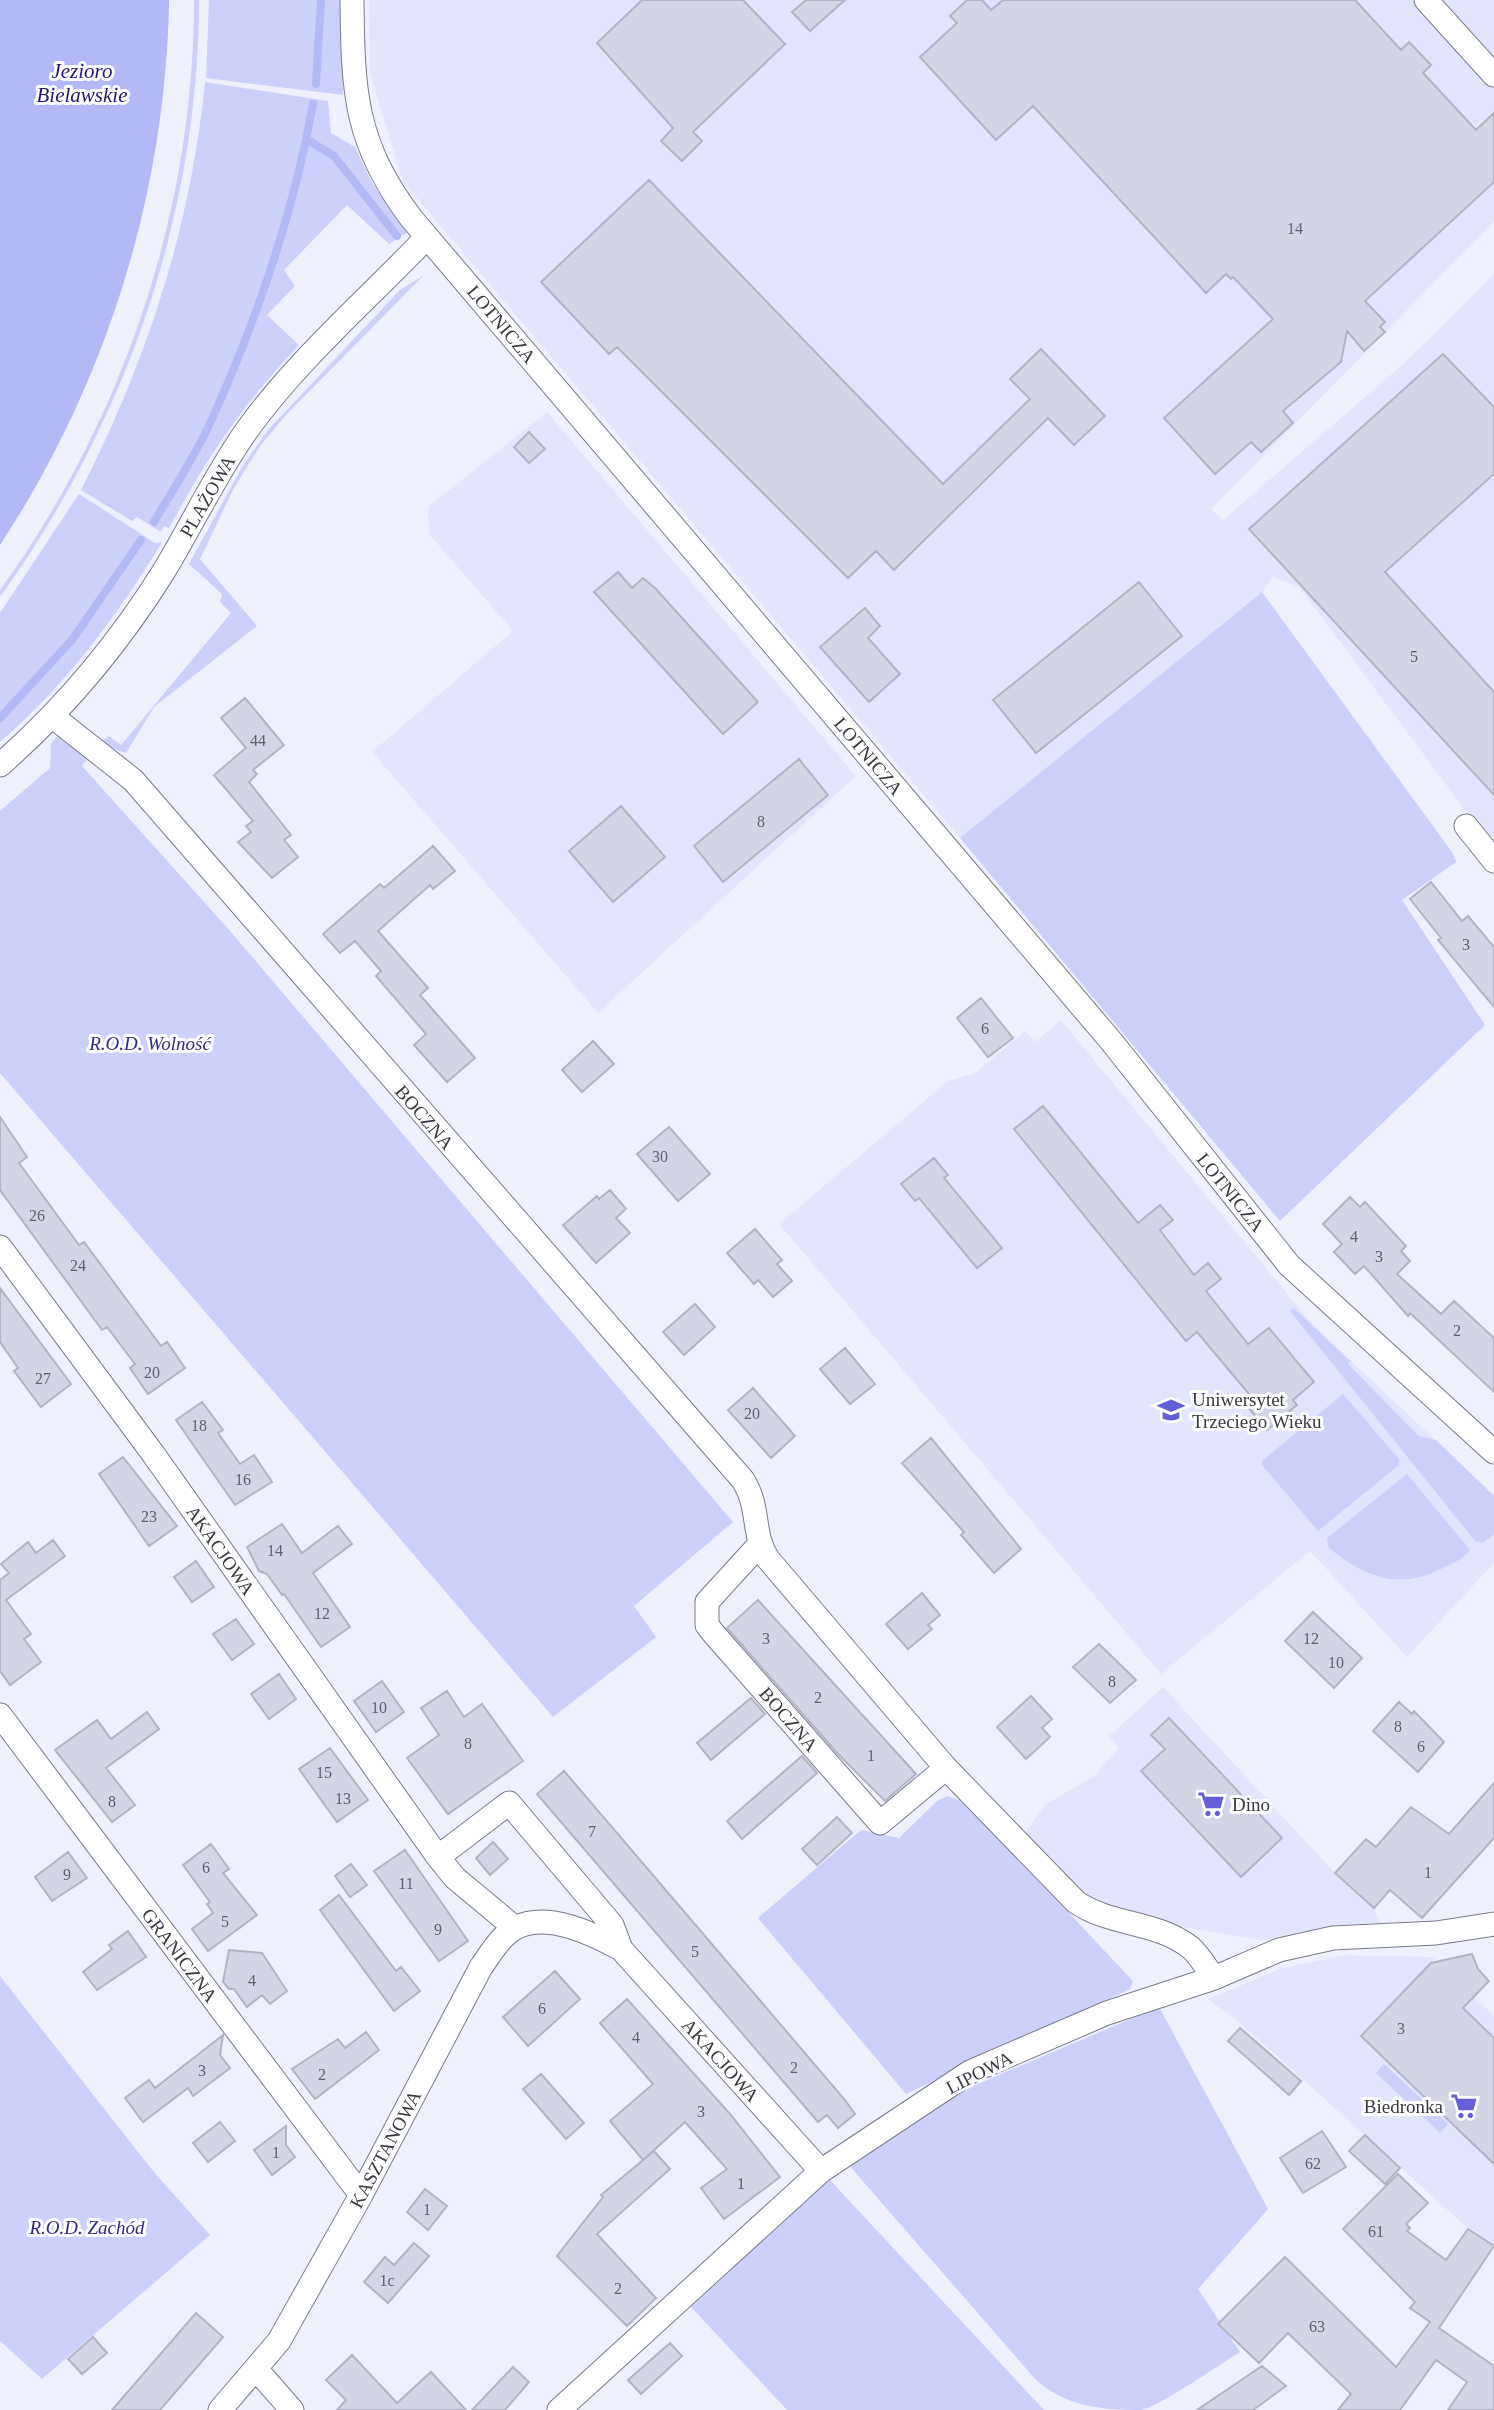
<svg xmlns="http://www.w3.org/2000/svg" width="1494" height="2410" viewBox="0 0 1494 2410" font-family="Georgia,serif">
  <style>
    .built { fill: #e3e5ff }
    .green { fill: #ccd0fb }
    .water { fill: #b3b8f7 }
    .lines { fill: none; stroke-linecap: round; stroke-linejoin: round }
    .stream { stroke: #b3b8f7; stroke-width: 8 }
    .building { fill: #d3d5e7; stroke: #b2b4c5; stroke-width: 2 }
    .minor-casing { stroke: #797b8b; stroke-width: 25 }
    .minor { stroke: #fff; stroke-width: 23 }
    .labels { text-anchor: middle; stroke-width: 6; stroke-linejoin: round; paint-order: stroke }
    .number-label { font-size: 16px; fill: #60616a }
    .street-label { font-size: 19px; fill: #393a41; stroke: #fff }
    .park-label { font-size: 19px; font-style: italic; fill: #322a82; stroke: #fff }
    .poi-label { font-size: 19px; fill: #393a41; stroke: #fff; text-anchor: start }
    .water-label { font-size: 21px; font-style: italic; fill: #24156e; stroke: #fff }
  </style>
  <rect width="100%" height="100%" fill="#eef0fe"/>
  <path class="built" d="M369 0H1494V222L1211 509 1223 520 1401 366 1494 274V849L1299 587 1273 577 1262 592 960 838 403 182 370 74Z
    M547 412 856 776 598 1013 372 752 513 631 429 534 428 507Z
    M1061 1020 1314 1326 1494 1495V1563L1407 1657 1310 1551 1161 1674 779 1224 948 1081 975 1073 1025 1031 1035 1042Z
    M1163 1687 1335 1873 1374 1908 1380 1923 1333 1926 1261 1940 1110 1915 1074 1892 1023 1836 1046 1804 1093 1777 1119 1748 1109 1736Z
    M1343 1955 1432 1957 1494 2016V2245L1463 2224 1248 2030 1208 1999 1280 1969Z"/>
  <path class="green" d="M194 0H199C199 214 125 424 0 597V590C123 420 194 211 194 0Z
    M209 0H341L343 95 206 78Z
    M205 82 328 101 331 133 355 147 373 185 408 232 389 244 347 205 284 270 295 286 267 315 299 345C241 407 209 454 169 528L164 526 161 532 137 517 132 521 81 490C147 361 191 226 205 82Z
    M424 275 287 414 260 446 234 488 200 559 257 626 154 707 126 753 99 744 71 721 74 718 102 741 109 736 121 745 231 613 220 602 222 594 189 564 242 467 268 430 400 290Z
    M79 494 155 543 162 542C118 615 65 686 0 742V613Z
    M1262 592 1452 852 1456 862 1402 900 1485 1025 1280 1221 960 838Z
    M57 736 89 757 82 766 231 932 733 1522 634 1606 656 1637 553 1717 0 1073V811L50 768 51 744Z
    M1294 1308 1350 1361 1348 1364 1419 1436 1436 1440 1494 1496V1535L1482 1543 1475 1541 1290 1311Z
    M1343 1394 1399 1459V1465L1318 1531 1262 1465V1461Z
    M1407 1474 1470 1550C1464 1559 1453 1563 1443 1568 1399 1591 1365 1577 1329 1548L1327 1538Z
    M947 1796 964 1802 1133 1981 1130 1989 906 2094 758 1918 861 1830 899 1838 937 1801Z
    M0 1976 153 2171 210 2235 42 2379 0 2341Z
    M1159 2007 1268 2209 1198 2289 1240 2352C1222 2363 1157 2408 1141 2410 1100 2410 1066 2406 1036 2380L847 2163 968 2088Z
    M1384 2064 1448 2124 1440 2133 1376 2073Z
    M829 2179 1044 2410H787L691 2307Z"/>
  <path class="water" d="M0 0H169V7C164 199 105 385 0 545Z"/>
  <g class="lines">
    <path class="stream" d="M316 84 321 0
      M306 139 334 156 397 236
      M154 522C174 488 196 455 212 419 257 319 294 212 313 104
      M0 718 72 640 141 540"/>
  </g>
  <path class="building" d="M642 0H743L785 44 693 132 702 141 682 161 661 141 673 128 597 43Z
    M806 0H845L810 31 792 12Z
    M967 0H982L991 10 1003 0H1355L1401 50 1409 42 1431 65 1423 73 1476 130 1494 113V182L1365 301 1385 322 1380 327 1385 332 1364 351 1347 331 1341 362 1283 411 1293 423 1261 452 1251 442 1215 474 1164 418 1273 319 1233 277 1231 279 1226 274 1206 293 1033 106 996 140 920 57 957 23 950 16Z
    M649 180 943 484 1030 399 1010 379 1041 349 1105 416 1074 445 1048 418 894 570 876 551 848 578 617 347 609 354 541 282Z
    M1443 354 1494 407V474L1385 572 1494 692V795L1249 529Z
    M529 432 545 449 529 463 514 447Z
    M618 572 632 588 643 578 655 588 758 702 723 734 594 592Z
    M1139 582 1182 636 1036 753 993 700Z
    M865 608 880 626 868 638 900 674 869 702 820 647Z
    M245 698 284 745 253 770 257 774 249 782 291 835 284 840 298 857 272 878 238 842 251 832 246 826 253 821 214 775 246 748 221 718Z
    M799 759 828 795 723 882 694 846Z
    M621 806 665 857 613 902 569 851Z
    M433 846 455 871 433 889 430 885 378 931 428 988 420 995 475 1058 447 1082 414 1045 426 1034 376 976 381 971 355 941 340 953 323 934 380 884 384 888Z
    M1431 882 1462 921 1468 916 1494 947V1007L1438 940 1441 938 1410 899Z
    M981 998 1013 1038 988 1057 957 1018Z
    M593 1041 614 1064 582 1092 562 1070Z
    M1043 1106 1138 1223 1160 1205 1173 1220 1160 1230 1194 1275 1208 1263 1221 1279 1206 1291 1248 1344 1269 1328 1314 1382 1293 1400 1297 1405 1267 1430 1247 1406 1254 1400 1197 1332 1186 1341 1014 1129Z
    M0 1117 27 1157 19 1163 79 1245 84 1242 161 1346 167 1342 185 1368 148 1394 130 1368 135 1364 107 1327 102 1330 0 1190Z
    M669 1127 710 1174 678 1201 637 1154Z
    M934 1158 948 1175 944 1178 1002 1248 977 1268 919 1198 915 1201 901 1184Z
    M610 1190 626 1209 616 1218 630 1233 596 1263 563 1225 597 1196 599 1199Z
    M1350 1197 1360 1207 1365 1202 1406 1246 1401 1251 1410 1261 1397 1274 1441 1314 1454 1301 1494 1338V1392L1410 1313 1408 1316 1364 1266 1355 1274 1334 1252 1342 1244 1323 1224Z
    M755 1229 782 1260 777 1264 792 1281 773 1297 758 1280 754 1284 727 1253Z
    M0 1288 71 1384 41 1407 14 1371 18 1368 0 1342Z
    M695 1304 715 1327 684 1355 663 1332Z
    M845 1348 875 1384 850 1404 820 1369Z
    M753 1388 795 1436 771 1458 728 1410Z
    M202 1402 223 1430 218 1433 240 1464 254 1455 272 1482 235 1505 176 1420Z
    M931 1438 1021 1549 994 1573 961 1535 964 1532 902 1463Z
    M123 1457 177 1526 149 1546 99 1474Z
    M282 1524 302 1553 338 1526 352 1544 313 1573 350 1627 321 1647 284 1594 282 1595 267 1574 259 1571 247 1547Z
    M53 1540 65 1556 6 1600 31 1634 24 1639 41 1662 10 1685 0 1671V1580L9 1573 1 1564 28 1542 36 1553Z
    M196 1561 214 1587 192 1602 174 1577Z
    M922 1593 940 1615 928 1625 932 1629 908 1649 886 1624Z
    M758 1600 916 1774 885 1801 838 1754 727 1628Z
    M1313 1612 1362 1658 1334 1688 1285 1641Z
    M236 1619 254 1644 232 1660 213 1634Z
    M1099 1644 1136 1680 1110 1703 1073 1667Z
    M279 1674 296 1699 269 1719 251 1694Z
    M382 1681 404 1712 376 1732 354 1701Z
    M447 1691 464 1717 482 1704 523 1761 448 1814 407 1758 439 1735 421 1708Z
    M1031 1696 1052 1719 1042 1728 1050 1737 1026 1759 997 1727Z
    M751 1698 765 1714 711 1760 697 1743Z
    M1399 1702 1412 1714 1414 1711 1444 1742 1418 1772 1373 1731Z
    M147 1712 159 1729 106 1768 135 1805 112 1822 55 1750 97 1720 111 1739Z
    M1169 1718 1282 1838 1241 1877 1141 1771 1165 1749 1151 1735Z
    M330 1748 368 1800 337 1822 299 1769Z
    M802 1756 817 1773 742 1839 727 1821Z
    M564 1771 845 2100 855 2114 838 2128 827 2115 818 2122 537 1794Z
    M1494 1783V1838L1422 1918 1390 1890 1374 1908 1335 1873 1366 1839 1376 1847 1411 1807 1449 1834Z
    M837 1817 852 1833 817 1865 802 1849Z
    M493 1842 508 1859 490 1875 476 1858Z
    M211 1844 229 1869 223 1873 257 1915 208 1951 192 1929 213 1913 207 1904 210 1902 183 1865Z
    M405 1850 468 1941 439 1961 374 1871Z
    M68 1852 87 1878 52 1901 35 1877Z
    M351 1864 367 1885 350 1897 335 1876Z
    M339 1895 396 1971 401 1967 420 1991 394 2011 320 1910Z
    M128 1931 146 1957 97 1990 83 1972 112 1949 109 1945Z
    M229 1950 262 1953 287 1991 270 2004 262 1995 247 2007 234 1989H229L223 1982Z
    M1472 1954 1478 1969 1489 1981 1463 2008 1494 2038V2164L1361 2036 1431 1963Z
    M555 1971 580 1999 528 2046 503 2017Z
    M627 1999 730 2114 780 2177 724 2219 701 2188 727 2169 685 2122 643 2160 610 2121 653 2084 600 2023Z
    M1240 2028 1301 2081 1289 2095 1228 2041Z
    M366 2032 379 2050 315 2099 292 2069 338 2039 345 2048Z
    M223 2035 220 2055 230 2068 193 2096 188 2088 143 2122 125 2098 149 2080 155 2088Z
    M541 2074 584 2123 566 2139 523 2089Z
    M220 2122 235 2141 208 2162 193 2143Z
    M286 2126V2145L295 2157 272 2175 254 2150Z
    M1322 2131 1346 2167 1303 2193 1280 2158Z
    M1365 2135 1400 2168 1385 2184 1349 2151Z
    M654 2151 670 2169 597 2234 656 2298 627 2326 557 2256 603 2197 601 2195Z
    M1398 2174 1428 2203 1406 2224 1410 2228 1407 2231 1446 2260 1468 2229 1494 2246 1439 2328 1494 2366V2410H1448L1467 2382 1436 2360 1400 2410H1338L1351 2394 1288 2333 1259 2363 1218 2324 1285 2257 1396 2367 1430 2322 1410 2308 1415 2302 1343 2229Z
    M425 2189 447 2206 428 2230 407 2212Z
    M414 2243 429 2256 388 2303 364 2282 385 2257 394 2265Z
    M196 2313 223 2337 160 2410H112Z
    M93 2337 107 2353 82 2374 68 2359Z
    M670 2343 682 2356 641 2394 628 2380Z
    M352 2355 397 2403 431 2372 466 2410H337L346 2400 326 2380Z
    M1262 2366 1286 2386 1253 2410H1197Z
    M513 2367 529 2382 505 2410H472Z"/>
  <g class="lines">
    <g class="minor-casing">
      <path id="minor" d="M352 0C353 91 354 142 411 218L1111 1041 1289 1265 1494 1452
        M1426 0 1494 75
        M52 716 133 780 743 1480C761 1509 751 1533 768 1559L946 1768 1076 1902C1111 1926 1158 1921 1191 1948 1200 1956 1207 1969 1214 1978
        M0 765C64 709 119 643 164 571 192 525 215 475 247 430 297 360 368 299 427 237
        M1466 826 1494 861
        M0 1247 154 1455 438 1857 455 1878 515 1928
        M759 1545 707 1602V1625L714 1634 880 1823 946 1768
        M0 1715 361 2195
        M438 1857 509 1803 612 1925 621 1949
        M257 2370 292 2410
        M220 2410 279 2341 361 2195 481 1967C491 1953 501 1935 517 1927 549 1912 593 1934 621 1949L821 2171
        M559 2410 821 2171 970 2072 1107 2013 1214 1978 1279 1950 1333 1938 1436 1933 1494 1924"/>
    </g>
    <use href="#minor" class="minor"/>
  </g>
  <defs>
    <g id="university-bare" transform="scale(2.1)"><path d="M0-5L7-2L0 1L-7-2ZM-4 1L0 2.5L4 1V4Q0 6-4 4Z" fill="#645fd8" stroke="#fff" stroke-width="2.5" paint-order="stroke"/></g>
    <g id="supermarket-bare" transform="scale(2.1)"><path d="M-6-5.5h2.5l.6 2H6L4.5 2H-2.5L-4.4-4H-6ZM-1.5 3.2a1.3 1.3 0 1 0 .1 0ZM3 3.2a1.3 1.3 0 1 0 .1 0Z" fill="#645fd8" stroke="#fff" stroke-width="2.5" paint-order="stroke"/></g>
  </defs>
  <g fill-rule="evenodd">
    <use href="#university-bare" x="1171" y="1410"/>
    <use href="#supermarket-bare" x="1211" y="1804"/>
    <use href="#supermarket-bare" x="1464" y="2106"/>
  </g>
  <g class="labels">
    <g class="number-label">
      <text x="1295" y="234">14</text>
      <text x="1414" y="662">5</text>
      <text x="258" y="746">44</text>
      <text x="761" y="827">8</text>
      <text x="1466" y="950">3</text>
      <text x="985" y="1034">6</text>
      <text x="660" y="1162">30</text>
      <text x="37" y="1221">26</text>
      <text x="1354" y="1242">4</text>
      <text x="1379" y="1262">3</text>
      <text x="78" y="1271">24</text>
      <text x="1457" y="1336">2</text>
      <text x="152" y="1378">20</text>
      <text x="43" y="1384">27</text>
      <text x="752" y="1419">20</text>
      <text x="199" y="1431">18</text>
      <text x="243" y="1485">16</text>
      <text x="149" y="1522">23</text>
      <text x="275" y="1556">14</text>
      <text x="322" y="1619">12</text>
      <text x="766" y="1644">3</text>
      <text x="1311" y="1644">12</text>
      <text x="1336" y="1668">10</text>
      <text x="1112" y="1687">8</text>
      <text x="818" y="1703">2</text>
      <text x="379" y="1713">10</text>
      <text x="1398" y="1732">8</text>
      <text x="468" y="1749">8</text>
      <text x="1421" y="1752">6</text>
      <text x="871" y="1761">1</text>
      <text x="324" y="1778">15</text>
      <text x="343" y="1804">13</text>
      <text x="112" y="1807">8</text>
      <text x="592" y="1837">7</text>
      <text x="206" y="1873">6</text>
      <text x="1428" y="1878">1</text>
      <text x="67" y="1880">9</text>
      <text x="406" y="1889">11</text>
      <text x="225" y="1927">5</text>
      <text x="438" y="1935">9</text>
      <text x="695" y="1957">5</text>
      <text x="252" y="1986">4</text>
      <text x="542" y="2014">6</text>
      <text x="1401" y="2034">3</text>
      <text x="636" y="2043">4</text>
      <text x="794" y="2073">2</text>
      <text x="202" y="2076">3</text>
      <text x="322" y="2080">2</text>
      <text x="701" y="2117">3</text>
      <text x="276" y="2158">1</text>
      <text x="1313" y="2169">62</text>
      <text x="741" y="2189">1</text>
      <text x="427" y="2215">1</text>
      <text x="1376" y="2237">61</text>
      <text x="387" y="2286">1c</text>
      <text x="618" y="2294">2</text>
      <text x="1317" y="2332">63</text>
    </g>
    <g class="street-label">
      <text transform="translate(502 324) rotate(50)" y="7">LOTNICZA</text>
      <text transform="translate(207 496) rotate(-60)" y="7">PLAŻOWA</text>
      <text transform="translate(869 756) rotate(50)" y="7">LOTNICZA</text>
      <text transform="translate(425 1117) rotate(49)" y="7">BOCZNA</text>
      <text transform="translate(1231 1192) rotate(51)" y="7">LOTNICZA</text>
      <text transform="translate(221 1550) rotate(55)" y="7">AKACJOWA</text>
      <text transform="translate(789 1719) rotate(49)" y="7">BOCZNA</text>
      <text transform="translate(180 1955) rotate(53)" y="7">GRANICZNA</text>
      <text transform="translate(721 2060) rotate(48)" y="7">AKACJOWA</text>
      <text transform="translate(979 2072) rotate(-27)" y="7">LIPOWA</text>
      <text transform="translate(385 2149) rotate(-62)" y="7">KASZTANOWA</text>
    </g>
    <g class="park-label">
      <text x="150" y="1050">R.O.D. Wolność</text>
      <text x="87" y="2234">R.O.D. Zachód</text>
    </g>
    <g class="poi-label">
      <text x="1192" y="1406">Uniwersytet<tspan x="1192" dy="22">Trzeciego Wieku</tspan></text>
      <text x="1232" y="1811">Dino</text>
      <text x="1443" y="2113" text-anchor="end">Biedronka</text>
    </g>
    <g class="water-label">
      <text x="82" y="78">Jezioro<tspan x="82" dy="24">Bielawskie</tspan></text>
    </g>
  </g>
</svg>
